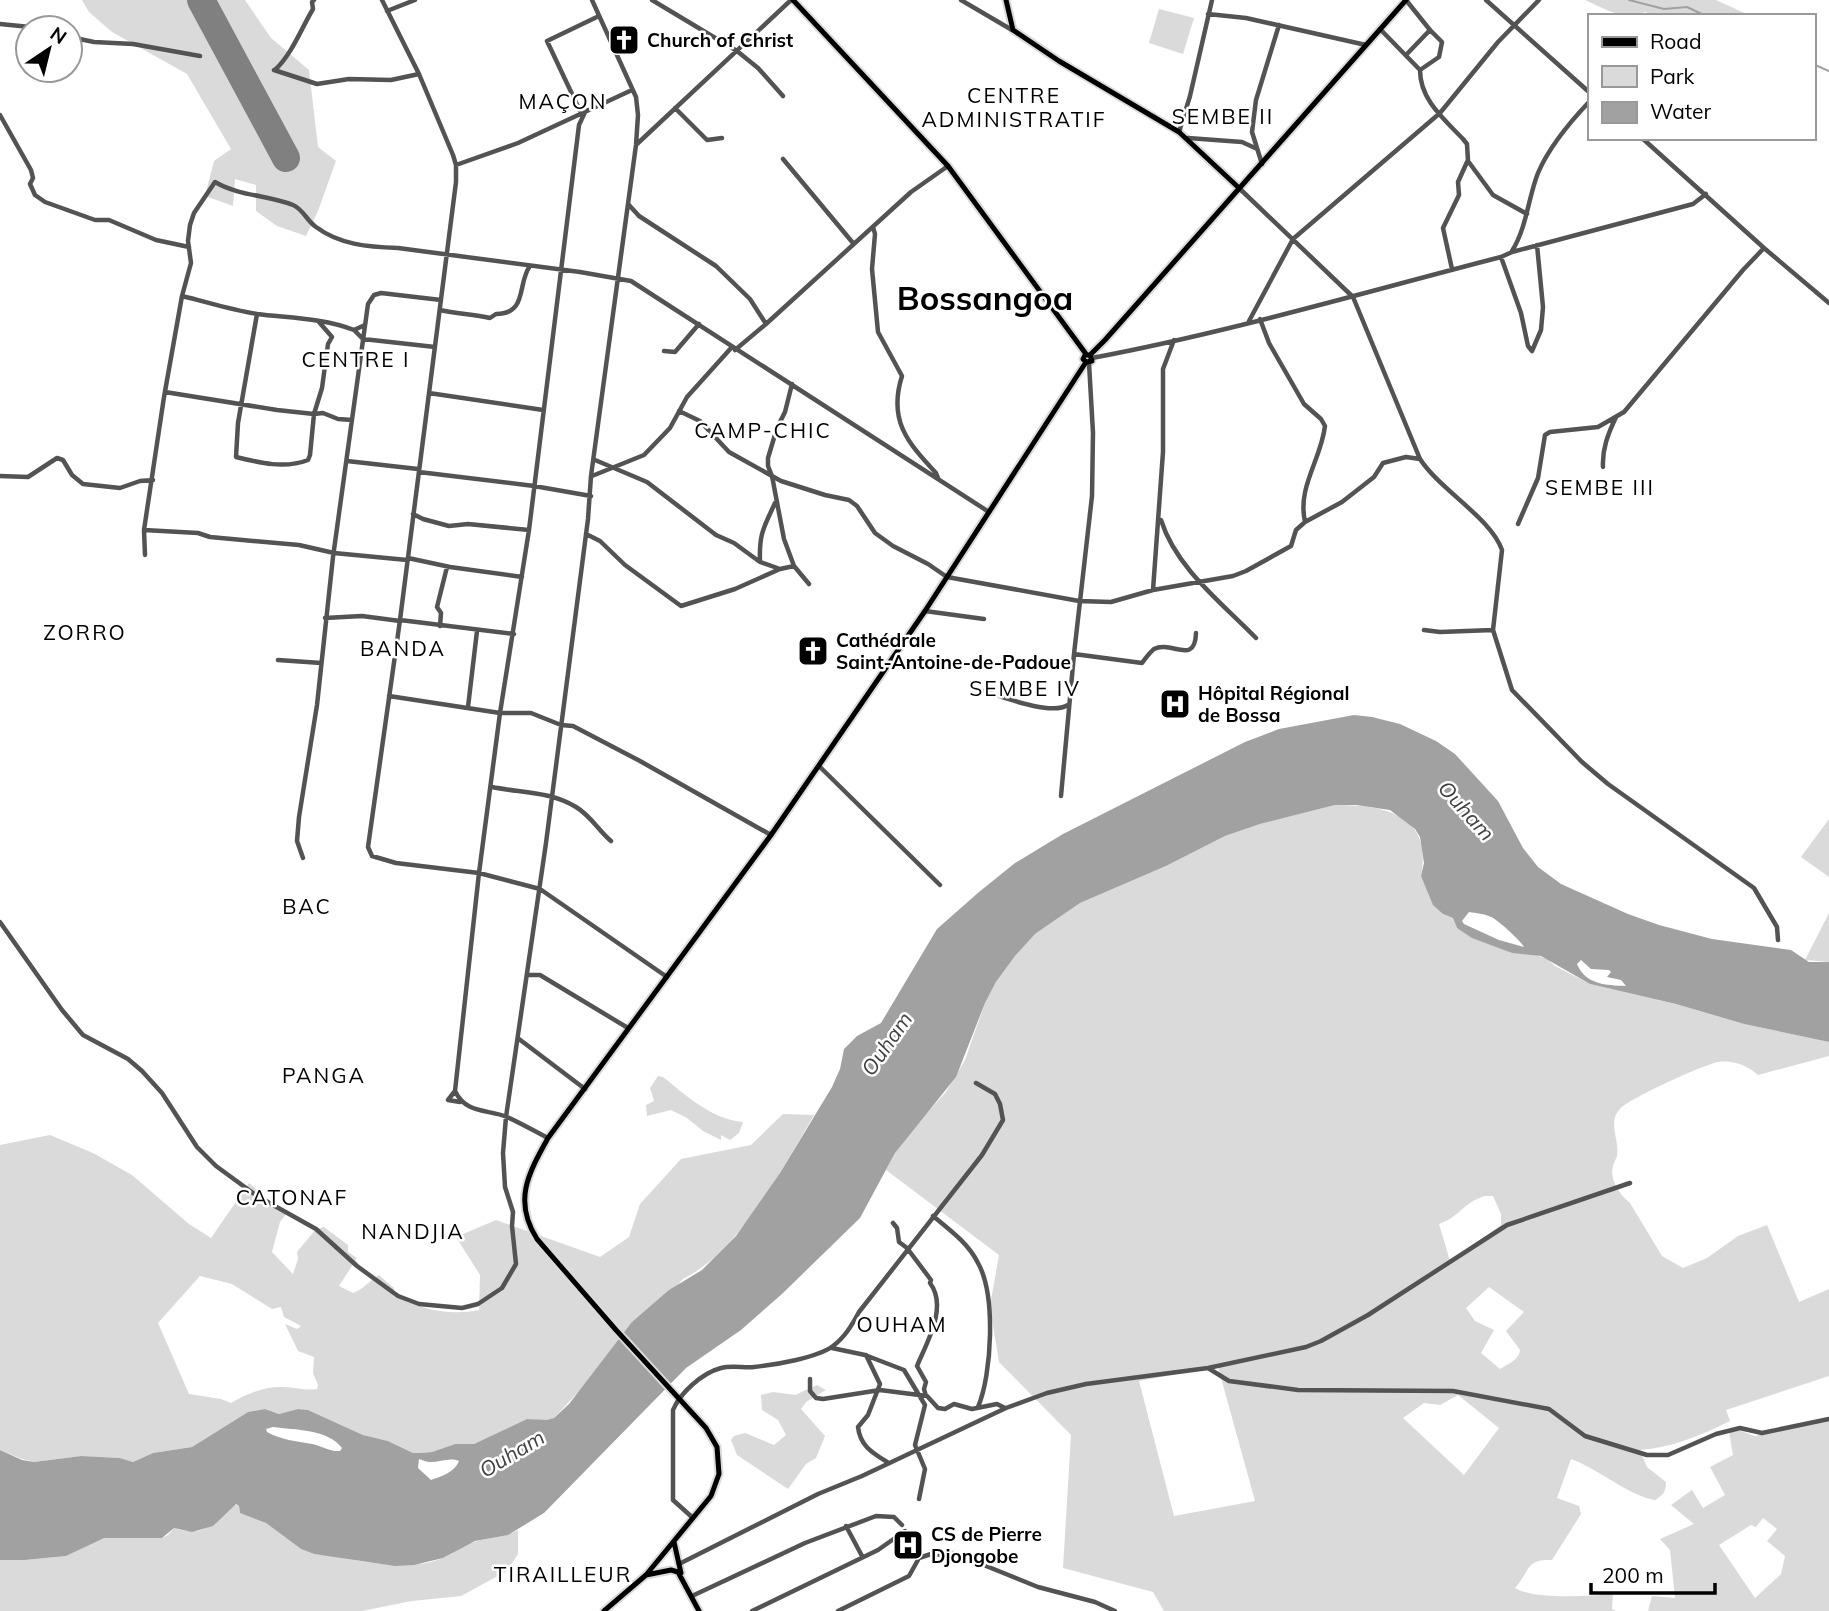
<svg xmlns="http://www.w3.org/2000/svg" width="1829" height="1611" viewBox="0 0 1829 1611" font-family="Mulish,sans-serif">
  <style>
    .green { fill: #dadada; fill-rule: evenodd }
    .water { fill: #a1a1a1; fill-rule: evenodd }
    .lines { fill: none; stroke-linecap: round; stroke-linejoin: round }
    .stream { stroke: #a1a1a1; stroke-width: 2 }
    .runway { stroke: #808080; stroke-width: 28 }
    .major-casing { stroke: #dbdbdb; stroke-width: 9 }
    .minor { stroke: #535353; stroke-width: 4.5 }
    .major { stroke: #000; stroke-width: 5 }
    .labels { text-anchor: middle; stroke-width: 5; stroke-linejoin: round; paint-order: stroke }
    .poi-label { font-size: 19px; font-weight: bold; fill: #000; stroke: #fff; text-anchor: start }
    .neighbourhood-label { font-size: 21px; letter-spacing: 2px; fill: #000; stroke: #fff }
    .water-label { font-size: 21px; font-style: italic; fill: #424242; stroke: #fff }
    .town-label { font-size: 33px; font-weight: bold; fill: #000; stroke: #fff }
  </style>
  <rect width="100%" height="100%" fill="#fff"/>
  <path class="green" d="M82 0H245L271 38 309 70 318 147 336 161 318 211 306 236 277 226 256 211V185L235 179 233 206 205 196 214 161 231 149 187 74 112 32 89 12Z
    M1585 0H1716L1751 16H1656L1645 12C1624 21 1605 9 1585 0Z
    M1159 9 1194 18 1183 54 1149 43Z
    M1335 805C1384 805 1433 814 1421 876L1443 914 1453 918 1457 928 1512 953 1533 954 1547 959 1555 966 1590 984 1676 1004 1744 1024 1829 1042V1056L1758 1075C1747 1065 1733 1060 1718 1062 1705 1064 1628 1099 1620 1109 1607 1122 1620 1141 1617 1156 1616 1159 1614 1162 1613 1166 1609 1180 1620 1195 1630 1203L1662 1256 1683 1268 1707 1258 1738 1236 1767 1225 1799 1302 1829 1289V1376L1726 1410 1730 1421C1702 1435 1671 1448 1640 1450L1647 1467 1666 1482C1666 1492 1663 1495 1655 1500 1629 1496 1599 1469 1571 1459L1557 1498 1579 1506 1581 1514 1552 1560C1525 1559 1531 1570 1515 1588 1535 1600 1588 1596 1613 1594L1612 1609 1616 1611H1164L1153 1592 1063 1568 1071 1435 999 1362 990 1306 999 1255 886 1170 895 1153 912 1129 946 1092 965 1060 985 1003 996 982 1015 956 1035 934 1080 903 1166 866 1225 836 1260 824ZM1485 1196H1493L1501 1214V1225L1450 1261 1439 1224C1460 1217 1462 1203 1485 1196ZM1489 1287 1524 1312 1506 1331 1520 1350C1519 1360 1508 1364 1500 1369L1481 1353 1494 1330 1475 1321 1466 1308ZM1218 1367 1255 1501 1174 1516 1139 1381ZM1458 1395 1499 1428 1464 1475 1403 1418 1424 1403 1440 1405Z
    M1829 819V877L1801 857Z
    M1829 913V962L1805 960Z
    M658 1076 663 1077C687 1096 711 1119 743 1122L739 1133 730 1140 721 1135V1140L703 1131 687 1118 671 1110 647 1116 646 1105 654 1101 650 1088Z
    M783 1114 814 1115C782 1169 740 1251 683 1279L554 1418 547 1421 527 1419 474 1444H455L432 1452 420 1453H413L388 1441 363 1435 308 1410 298 1409 279 1414 265 1409 248 1412 192 1447 153 1453 133 1462 120 1458 81 1456 34 1462 22 1459 0 1450V1145L50 1135 93 1153 132 1175 189 1224 211 1238 249 1183 286 1214 280 1222 272 1252 293 1274 298 1259 297 1252 316 1229 324 1227 348 1245V1252L357 1258 339 1286 353 1293C364 1289 369 1281 379 1275L394 1288 393 1296C422 1309 447 1316 479 1310L480 1275 456 1237 496 1220 600 1257 629 1237 640 1204 681 1159 751 1145ZM200 1276 232 1284 272 1309 281 1307 284 1317 301 1326 297 1329 285 1324 298 1351 314 1357 313 1373 318 1385 317 1389C305 1391 295 1387 284 1387 265 1386 246 1394 231 1403L221 1399 189 1394 158 1323Z
    M817 1385 826 1390 806 1402 801 1409 825 1436 816 1458 806 1464 788 1489 737 1455 731 1440 734 1436 745 1433 774 1445 786 1435 778 1420 762 1410 761 1395 773 1392 795 1395Z
    M1829 1417V1611H1648L1652 1596 1675 1598 1670 1550 1660 1539 1694 1524 1671 1505 1692 1490 1703 1508 1725 1495 1710 1467 1733 1455 1729 1432 1736 1429 1755 1436ZM1763 1518 1777 1529 1767 1541 1785 1556 1781 1574 1755 1598 1719 1545 1751 1525 1756 1527Z
    M234 1504 239 1506 240 1513 266 1523 301 1549 314 1554C354 1558 404 1574 443 1558 453 1554 461 1546 471 1543 487 1537 503 1538 518 1530V1554L507 1571 461 1596 412 1601 362 1611H0V1560H25L66 1556 104 1537 162 1538 168 1535 174 1528C203 1538 215 1524 234 1504Z"/>
  <path class="water" d="M1354 715 1372 717 1400 724 1436 741 1455 754 1498 801 1523 848 1538 867 1561 884 1628 914 1659 925 1712 939 1791 950 1809 962H1829V1042L1744 1024 1676 1004 1590 984 1541 956 1512 953 1472 938 1457 928 1453 918 1443 914 1433 905 1421 876 1424 863 1420 837 1415 829 1390 810 1356 805H1335L1260 824 1225 836 1166 866 1080 903 1035 934 1015 956 996 982 985 1003 956 1077 895 1153 860 1218 783 1293 741 1330 686 1368 544 1513 508 1535 475 1541 443 1558 414 1565 395 1566 314 1554 301 1549 266 1523 240 1513 239 1506 236 1504 213 1526 192 1532 174 1528 162 1538H104L66 1556 25 1560H0V1450L22 1460 34 1462 81 1456 120 1458 133 1462 153 1453 192 1447 248 1412 265 1409 279 1414 298 1409 308 1410 363 1435 388 1441 413 1453H420L432 1452 455 1444H474L527 1419 547 1420 554 1418 569 1404 632 1322 669 1290 702 1270 736 1236 780 1173 832 1087 840 1069 844 1049 857 1036 881 1023 937 929 979 892 1015 863 1063 834 1245 742 1279 729ZM1469 912C1476 913 1485 914 1491 917 1497 919 1521 941 1524 947L1499 940 1464 924 1462 921ZM1581 960 1591 969 1609 970 1611 972 1607 977 1621 980 1626 986C1606 985 1586 985 1577 964ZM273 1427C295 1430 328 1429 342 1448L340 1451C330 1452 322 1446 312 1444 296 1441 281 1440 267 1432L266 1429ZM419 1459C423 1460 426 1462 430 1462 441 1462 449 1457 459 1461 455 1472 442 1476 431 1480L418 1468Z"/>
  <g class="lines">
    <path class="stream" d="M1629 0 1664 9 1687 7 1706 16
      M1813 64 1829 71"/>
    <path class="runway" d="M201 0 286 158"/>
    <g class="major-casing">
      <path id="major" d="M793 0 948 166 1086 354
        M1006 0 1013 30 1059 61 1179 132 1239 188
        M1086 362 1083 359 1085 355H1090L1105 340 1406 0
        M674 1542 681 1573
        M646 1575 671 1570 678 1572 699 1611
        M604 1611 646 1575 711 1496 719 1474 717 1447 706 1428 616 1330 537 1239C513 1201 528 1174 548 1138L771 835 925 611 1086 362 1092 361 1090 355"/>
    </g>
    <path class="minor" d="M382 0 419 74 453 155 456 165V182L400 620 368 847 372 856 396 863 479 873 540 889 667 977
      M652 0 737 51 758 68 783 96
      M961 0 1012 30
      M1406 0 1430 30 1406 55
      M1486 0 1589 92
      M387 11 415 0
      M1208 14 1246 18 1366 45
      M0 24 40 28
      M1380 29 1420 70C1420 100 1444 119 1463 139L1467 144 1468 161 1493 195 1527 214
      M70 37 94 42 133 44 200 56
      M274 70 317 84 349 79 391 80 419 74
      M275 70C292 54 301 29 313 9L312 2 314 0
      M1420 70 1439 57 1442 42 1430 30
      M675 108 707 140 722 138
      M581 113 547 41 599 16
      M0 115 31 170 33 178 30 184 35 195 45 202 95 220H109L156 240 189 247
      M1179 132 1190 96 1212 0
      M1188 138 1242 142 1255 148
      M1642 138 1764 248 1829 303
      M637 144 791 0
      M783 159 853 243
      M1262 164 1252 132 1256 100 1279 25
      M456 165 518 143 632 90
      M1239 188 1353 297 1420 459C1440 490 1491 518 1502 550L1493 630 1512 690 1582 762 1608 784 1754 888 1777 927 1778 940
      M629 205 639 216 716 266 750 299 766 324
      M873 227 875 234 872 269 878 332 902 376C888 420 907 442 936 473L938 478
      M1512 251C1527 227 1528 198 1538 173 1549 147 1570 122 1589 102
      M1501 257 1521 313 1528 346 1532 351
      M1452 269 1443 228 1459 195 1458 182 1467 162
      M182 296C207 302 231 310 257 314 289 318 323 318 354 330L365 325
      M440 310C458 314 473 314 490 318L496 314C528 314 517 283 530 266
      M257 314 238 423 236 457C260 463 285 469 308 460L310 455 314 414 322 388 328 344 332 337 319 322
      M1260 319 1269 343 1304 404 1321 419 1325 426C1321 460 1297 487 1305 522
      M1249 321 1293 239 1440 113 1498 42 1539 0
      M354 330 363 339 435 347
      M735 350 766 324 911 192 948 166
      M664 351 675 352 699 324
      M1532 351 1541 330 1543 307 1537 245
      M1092 358C1230 332 1365 292 1501 257L1512 252 1693 204 1706 194
      M792 384 785 412 777 428 768 458V466L772 476 784 539 794 566 809 584
      M165 392 277 410 314 414 323 413 338 419 352 420
      M429 393 543 410
      M679 411 700 421 729 452 781 481 825 495 849 500 857 506 875 533 893 546 928 564 947 577 1079 601 1111 602 1153 590 1233 576 1246 571 1291 546 1296 530 1305 522 1342 502 1374 477 1383 463 1406 457 1420 459
      M595 460 647 482 716 535 734 543 760 562 780 569 794 566
      M347 461 418 469
      M1603 467C1602 449 1608 434 1616 417
      M419 472 534 486 591 496
      M0 476 28 477 57 458 63 460 72 475 83 484 120 488 140 481 153 480
      M592 476 644 455 670 428 687 397 732 347
      M413 514 423 519 449 526 468 524 529 530
      M1161 520C1176 568 1222 603 1256 638
      M1518 524 1538 478 1545 435 1550 432 1598 427 1624 412 1743 270 1764 248
      M144 530 198 533 210 537 299 545 334 553 407 560
      M586 534 600 541 625 565 681 606 735 589 780 569
      M145 555 144 530 164 397 182 296 191 263 188 241 190 225 194 213 215 182C239 196 267 195 293 205 303 209 307 221 316 227 340 245 369 247 398 248L580 272 631 281 989 512
      M408 558 450 567 522 577
      M760 561C759 533 764 527 775 503
      M1153 590 1163 452V369L1174 340
      M925 611 984 619
      M325 618 362 616 400 621
      M400 620 514 634
      M440 626 441 613 437 607 447 567
      M1424 630 1440 632 1493 630
      M1074 654 1142 663C1145 659 1150 652 1154 649 1171 640 1195 666 1196 633
      M278 660 321 663
      M984 691C1003 697 1051 716 1068 705
      M389 696 500 713H531L561 725 573 726 640 761 771 835
      M468 707 477 631
      M819 766 940 885
      M492 787C521 793 550 791 576 807 591 816 598 830 611 841
      M1061 796 1074 654 1092 496 1093 433 1089 363
      M303 858 297 841 299 817 317 705 333 557 368 304 374 295 381 293 441 300
      M0 922 62 1010 83 1035 128 1059 142 1071 162 1093 197 1147 216 1166 257 1196 316 1229 357 1266 398 1296 419 1304 462 1308 478 1304 502 1288 516 1264 512 1226 513 1212 505 1187 503 1153 506 1117 546 843 588 519 591 476 636 145 638 115 636 97 592 0
      M529 975H540L628 1028
      M519 1039 585 1089
      M455 1091 448 1100 460 1102
      M548 1138C534 1131 521 1123 507 1117 487 1109 466 1114 455 1091L479 873 500 713 529 530 579 125 586 110
      M933 1216C950 1230 968 1243 978 1263 996 1295 992 1374 978 1407
      M893 1223 897 1228 899 1242 907 1248 931 1280 930 1283C948 1307 927 1342 917 1366L926 1382 924 1389 926 1396
      M832 1348 865 1355 904 1370 925 1405 915 1445 925 1469 919 1499
      M866 1355 880 1384 868 1415 858 1427C860 1446 873 1453 887 1462
      M1208 1368 1229 1381 1298 1390 1453 1391 1549 1409 1585 1436 1647 1455H1668L1716 1434 1740 1428 1762 1433 1829 1419
      M810 1379V1391L816 1398 823 1399 880 1390 927 1396 938 1408 945 1409 954 1404 972 1409 997 1404 1005 1408
      M693 1518 673 1500V1410C680 1393 702 1373 721 1368 731 1365 744 1368 754 1367 774 1365 817 1358 833 1346 845 1337 852 1325 859 1312L982 1155 1003 1120 1000 1104 995 1094 976 1083
      M846 1526 862 1556
      M679 1564 818 1494 862 1476 1006 1408 1047 1393 1086 1384 1208 1368 1306 1347 1321 1341 1368 1315 1507 1225 1630 1183
      M692 1596 805 1543 876 1516 894 1517 902 1525
      M752 1611 878 1550 905 1531
      M838 1611 909 1576 919 1558 931 1554 944 1555 954 1553 1038 1587 1095 1602 1115 1611"/>
    <use href="#major" class="major"/>
  </g>
  <defs>
    <g id="church-square" transform="scale(1.575)"><rect x="-9" y="-9" width="18" height="18" rx="4" fill="#000" stroke="#fff"/><path d="M-1.2-6h2.4v3.5h3.3v2.4h-3.3V6h-2.4V-.1h-3.3v-2.4h3.3Z" fill="#fff"/></g>
    <g id="hospital-square" transform="scale(1.575)"><rect x="-9" y="-9" width="18" height="18" rx="4" fill="#000" stroke="#fff"/><path d="M-5-5h3v3.5h4V-5h3V5h-3V1.5h-4V5h-3Z" fill="#fff"/></g>
  </defs>
  <g fill-rule="evenodd">
    <use href="#church-square" x="624" y="40"/>
    <use href="#church-square" x="813" y="651"/>
    <use href="#hospital-square" x="1175" y="704"/>
    <use href="#hospital-square" x="908" y="1545"/>
  </g>
  <g class="labels">
    <g class="poi-label">
      <text x="647" y="47">Church of Christ</text>
      <text x="836" y="647">Cathédrale<tspan x="836" dy="22">Saint-Antoine-de-Padoue</tspan></text>
      <text x="1198" y="700">Hôpital Régional<tspan x="1198" dy="22">de Bossa</tspan></text>
      <text x="931" y="1541">CS de Pierre<tspan x="931" dy="22">Djongobe</tspan></text>
    </g>
    <g class="neighbourhood-label">
      <text x="1014" y="103">CENTRE<tspan x="1014" dy="24">ADMINISTRATIF</tspan></text>
      <text x="563" y="109">MAÇON</text>
      <text x="1223" y="124">SEMBE II</text>
      <text x="356" y="367">CENTRE I</text>
      <text x="763" y="438">CAMP-CHIC</text>
      <text x="1600" y="495">SEMBE III</text>
      <text x="85" y="640">ZORRO</text>
      <text x="403" y="656">BANDA</text>
      <text x="1025" y="696">SEMBE IV</text>
      <text x="307" y="914">BAC</text>
      <text x="324" y="1083">PANGA</text>
      <text x="292" y="1205">CATONAF</text>
      <text x="413" y="1239">NANDJIA</text>
      <text x="902" y="1332">OUHAM</text>
      <text x="563" y="1582">TIRAILLEUR</text>
    </g>
    <g class="water-label">
      <text transform="translate(1466 811) rotate(48)" y="7">Ouham</text>
      <text transform="translate(887 1044) rotate(-55)" y="7">Ouham</text>
      <text transform="translate(512 1454) rotate(-31)" y="7">Ouham</text>
    </g>
    <g class="town-label">
      <text x="985" y="310">Bossangoa</text>
    </g>
  </g>
  <rect x="1588" y="14" width="228" height="126" fill="#ffffff" stroke="#999999" stroke-width="2"/>
  <rect x="1602" y="37" width="35" height="10" fill="#000000" stroke="#999999" stroke-width="2"/>
  <text x="1650" y="49" font-size="21" fill="#000000">Road</text>
  <rect x="1602" y="66" width="35" height="21" fill="#dadada" stroke="#999999" stroke-width="2"/>
  <text x="1650" y="84" font-size="21" fill="#000000">Park</text>
  <rect x="1602" y="102" width="35" height="21" fill="#a1a1a1" stroke="#999999" stroke-width="2"/>
  <text x="1650" y="119" font-size="21" fill="#000000">Water</text>
  <g transform="translate(49 49) rotate(35)"><circle r="33" fill="#ffffff" stroke="#999999" stroke-width="2"/>
  <path d="M0-5L12 26L0 18L-12 26Z" fill="#000000"/>
  <text y="-10" font-size="19" font-weight="bold" text-anchor="middle" fill="#000000">N</text>
  </g>
  <path d="M1591 1583v10h124v-10" fill="none" stroke="#000000" stroke-width="3.5"/>
  <text x="1602" y="1583" font-size="21" fill="#000000" stroke="#ffffff" stroke-width="5" paint-order="stroke">200 m</text>
</svg>
